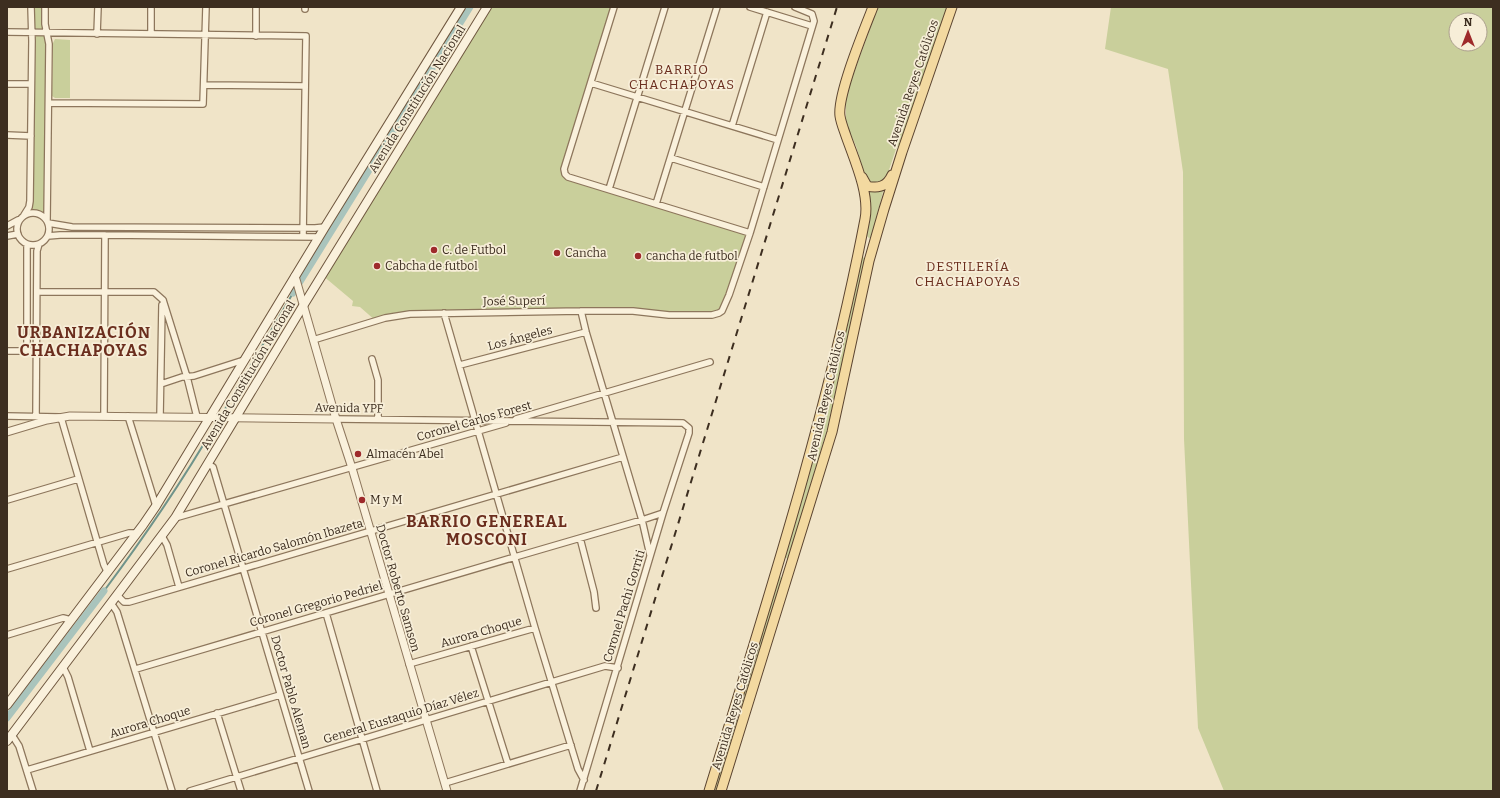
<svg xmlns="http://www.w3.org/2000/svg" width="1500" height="798" viewBox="0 0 1500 798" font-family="Bitter,serif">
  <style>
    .green { fill: #c9cf9b; fill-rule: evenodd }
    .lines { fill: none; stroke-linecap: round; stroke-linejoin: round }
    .stream { stroke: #6f938a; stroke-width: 2 }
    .canal { stroke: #a9c4bc; stroke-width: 7 }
    .minor-casing { stroke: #8d765c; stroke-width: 8 }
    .tertiary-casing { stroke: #8d765c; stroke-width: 9 }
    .secondary-casing { stroke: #6f573f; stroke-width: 10 }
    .primary-casing { stroke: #5b4430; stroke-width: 11 }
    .minor { stroke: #faf1dc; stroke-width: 5.5 }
    .tertiary { stroke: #faf1dc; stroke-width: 7 }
    .secondary { stroke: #faf1dc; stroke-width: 8 }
    .primary { stroke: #f3d9a0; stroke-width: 9 }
    .rail { stroke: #3d2e20; stroke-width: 2; stroke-dasharray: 7 7; stroke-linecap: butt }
    .poi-dot { fill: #9e2a2b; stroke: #f7eed8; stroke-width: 1.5 }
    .labels { text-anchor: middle; stroke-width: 3.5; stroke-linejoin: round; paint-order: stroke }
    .street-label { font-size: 12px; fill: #3d2e20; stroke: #f7eed8 }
    .poi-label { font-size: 12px; fill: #3d2e20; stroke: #f7eed8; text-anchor: start }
    .neighbourhood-label { font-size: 13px; letter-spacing: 1px; fill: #6b2e1e; stroke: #f7eed8 }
    .district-label { font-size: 16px; font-weight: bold; letter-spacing: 1px; fill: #6b2e1e; stroke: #f7eed8 }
  </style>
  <rect width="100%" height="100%" fill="#f0e4c8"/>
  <path class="green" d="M31 7H45L49 44 47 220 39 214 26 213 29 207Z
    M490 7H614L564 172 568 177 750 233 724 307 719 313 414 314 376 321 360 307 352 306 353 301 322 275Z
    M878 7H948L901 142 896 149 887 176 878 185 866 180 856 146 846 124V103L847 92Z
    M1111 7H1493V791H1224L1198 728 1184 439 1183 172 1168 69 1105 49ZM1456 20H1480V44H1456Z
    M55 39 70 40V98H55L52 96 53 43Z
    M884 188 871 238H869L866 235C870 220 871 205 868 190Z
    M862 257 865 258 827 430 788 559 784 557 819 442 833 387Z
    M779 576 782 578 743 706 739 705Z
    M735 719 739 720 717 791H713Z"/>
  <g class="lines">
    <path class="stream" d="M221 416 293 293
      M104 591C145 536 184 479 218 420"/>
    <path class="canal" d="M293 293 470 7
      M7 718 104 591"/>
    <g class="minor-casing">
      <path id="minor" d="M45 7V24L49 44 47 220
        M305 7V9
        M614 7 564 169 565 174 568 177 750 233
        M750 7 812 26
        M7 32 306 36 303 237
        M97 34 98 7
        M151 34V7
        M256 36V7
        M591 83 778 140
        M7 84H31
        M204 85 305 86
        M49 103 203 104 206 7
        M732 126 767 12
        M7 135 31 136
        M671 158 764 187
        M609 189 665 7
        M656 204 717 7
        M17 229a16 16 0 1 1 32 0a16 16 0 1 1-32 0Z
        M24 215 29 207 30 201 32 41 31 7
        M48 223 72 227 315 228 325 227
        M7 226 18 220
        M7 236 18 234
        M48 236 60 235H105L319 237
        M27 244V351
        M37 292H154L163 300
        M163 300 187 377 197 417
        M581 311 586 332 642 520 650 555
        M444 313 535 628 578 769 584 780
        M313 340 385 318 410 314 581 311H633L669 315H712L719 313 722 311 729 295 750 233 814 21 812 14 795 7
        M7 351H36
        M372 359 378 380V419
        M460 365 586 332
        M161 384 182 377 194 376 244 360
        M104 415 105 235
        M7 416 59 417 62 421 104 565 107 571
        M36 416 37 251 39 244
        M128 416 156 506
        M160 416 162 305
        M336 419 683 423 689 428V433L663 513 580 791
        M516 419 710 362
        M208 464 213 467 309 791
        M7 500 78 479
        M175 518 506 423
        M162 536 167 545 179 587
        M580 538 594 592 596 608
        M7 569 129 533H137
        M117 595 124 602H129L623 457
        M111 603 117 612 172 791
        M326 613 377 791
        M7 635 63 618 71 620
        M471 646 508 764
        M409 664 535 628
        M63 667 68 677 90 751
        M136 669 515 557 642 520 663 513
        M217 713 241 791
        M12 735 19 746 33 791
        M27 770 280 695
        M445 783 571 745
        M190 791 605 666 618 668"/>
    </g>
    <g class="tertiary-casing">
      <path id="tertiary" d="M295 276 336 419 352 468 447 791
        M7 432 47 420 70 416 336 419"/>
    </g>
    <g class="secondary-casing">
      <path id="secondary" d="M7 705 143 525 156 506 325 227 461 7
        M7 741 175 518 303 306 487 7"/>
    </g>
    <g class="primary-casing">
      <path id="primary" d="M862 177 867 186C879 189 887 186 892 175
        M709 791C767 602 828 413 865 219 870 194 854 159 846 136 844 130 841 123 840 116 837 95 864 30 873 7
        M721 791 832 432 869 261 884 209 902 152 952 7"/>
    </g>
    <use href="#minor" class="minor"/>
    <use href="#tertiary" class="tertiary"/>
    <use href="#secondary" class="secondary"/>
    <use href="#primary" class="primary"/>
    <path class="rail" d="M596 791 837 7"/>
  </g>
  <g class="poi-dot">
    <circle cx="434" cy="250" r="4"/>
    <circle cx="557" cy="253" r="4"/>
    <circle cx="638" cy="256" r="4"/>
    <circle cx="377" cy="266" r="4"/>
    <circle cx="358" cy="454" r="4"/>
    <circle cx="362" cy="500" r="4"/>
  </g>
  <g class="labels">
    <g class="street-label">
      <text transform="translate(913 83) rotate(-71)" y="4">Avenida Reyes Católicos</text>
      <text transform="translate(417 99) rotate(-58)" y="4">Avenida Constitución Nacional</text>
      <text transform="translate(514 301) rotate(-1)" y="4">José Superí</text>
      <text transform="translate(520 338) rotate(-15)" y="4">Los Ángeles</text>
      <text transform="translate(248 375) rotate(-59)" y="4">Avenida Constitución Nacional</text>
      <text transform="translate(826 396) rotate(-77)" y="4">Avenida Reyes Católicos</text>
      <text transform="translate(349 408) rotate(1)" y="4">Avenida YPF</text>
      <text transform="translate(474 421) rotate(-16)" y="4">Coronel Carlos Forest</text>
      <text transform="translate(274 548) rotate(-16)" y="4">Coronel Ricardo Salomón Ibazeta</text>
      <text transform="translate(398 588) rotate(74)" y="4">Doctor Roberto Samson</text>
      <text transform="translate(316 604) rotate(-16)" y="4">Coronel Gregorio Pedriel</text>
      <text transform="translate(624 606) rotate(-73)" y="4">Coronel Pachi Gorriti</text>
      <text transform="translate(481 632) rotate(-16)" y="4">Aurora Choque</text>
      <text transform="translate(291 692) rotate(74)" y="4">Doctor Pablo Aleman</text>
      <text transform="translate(735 706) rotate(-73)" y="4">Avenida Reyes Católicos</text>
      <text transform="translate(401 716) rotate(-17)" y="4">General Eustaquio Díaz Vélez</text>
      <text transform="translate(150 722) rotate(-17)" y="4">Aurora Choque</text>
    </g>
    <g class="poi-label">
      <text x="442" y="254">C. de Futbol</text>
      <text x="565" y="257">Cancha</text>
      <text x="646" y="260">cancha de futbol</text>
      <text x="385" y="270">Cabcha de futbol</text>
      <text x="366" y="458">Almacén Abel</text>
      <text x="370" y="504">M y M</text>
    </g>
    <g class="neighbourhood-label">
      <text x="682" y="74">BARRIO<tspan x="682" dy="15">CHACHAPOYAS</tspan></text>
      <text x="968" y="271">DESTILERÍA<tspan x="968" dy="15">CHACHAPOYAS</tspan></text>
    </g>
    <g class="district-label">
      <text x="84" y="338">URBANIZACIÓN<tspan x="84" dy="18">CHACHAPOYAS</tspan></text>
      <text x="487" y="527">BARRIO GENEREAL<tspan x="487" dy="18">MOSCONI</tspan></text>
    </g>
  </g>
  <rect width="1500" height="798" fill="none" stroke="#3d2e20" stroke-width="16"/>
  <g transform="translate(1468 32)"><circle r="19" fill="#f7eed8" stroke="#ada18e"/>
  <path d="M0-3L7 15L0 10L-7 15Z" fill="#9e2a2b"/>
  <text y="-6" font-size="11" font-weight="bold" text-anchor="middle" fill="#3d2e20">N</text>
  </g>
</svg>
